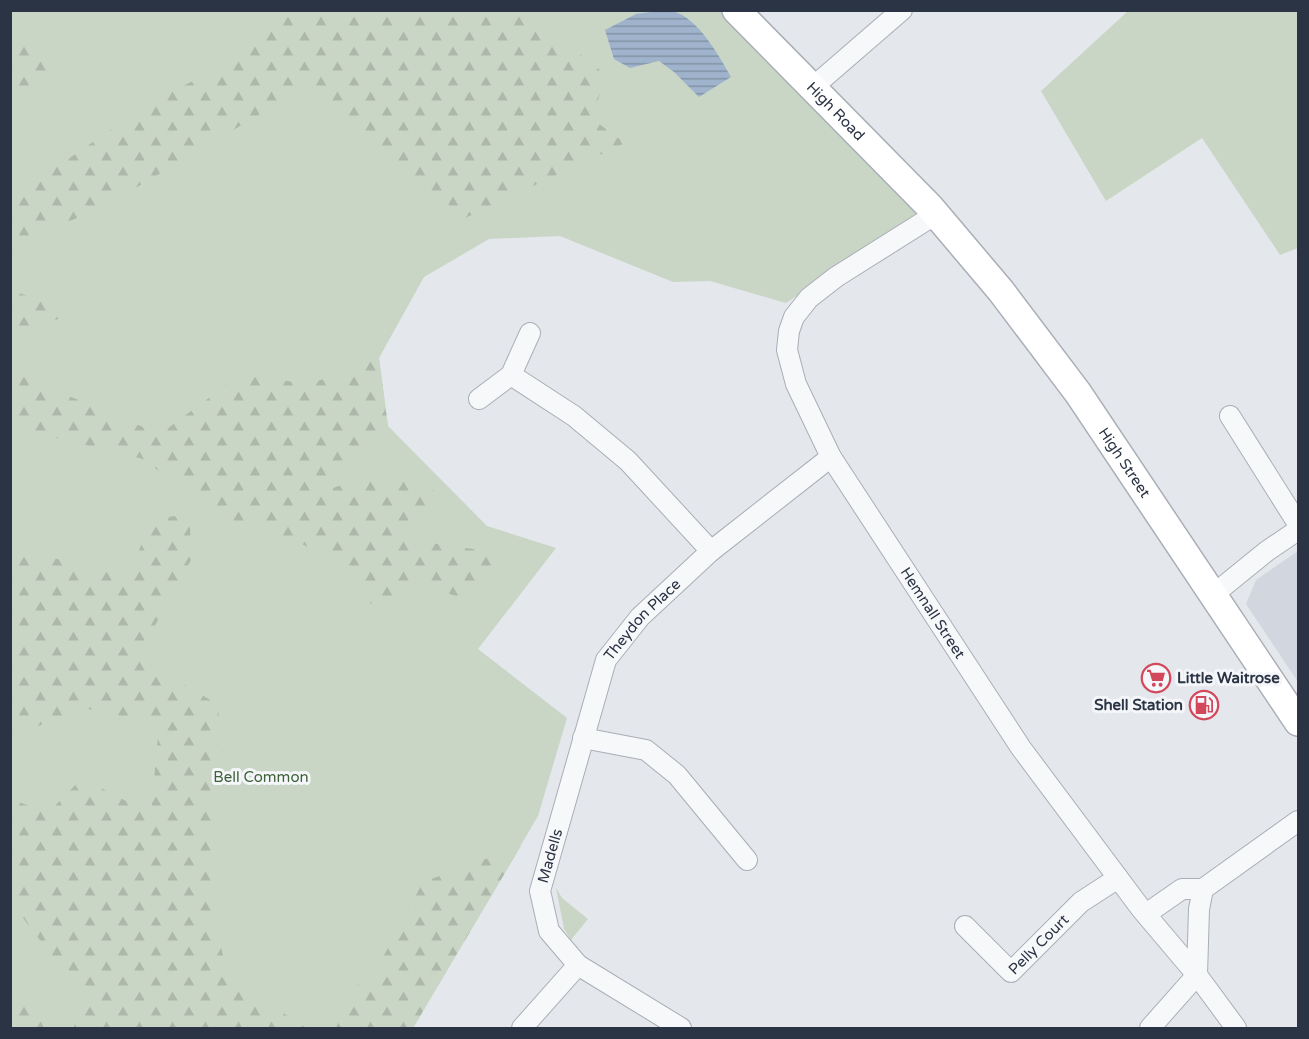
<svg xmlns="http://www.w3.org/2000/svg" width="1309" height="1039" viewBox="0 0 1309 1039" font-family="'Varela Round',sans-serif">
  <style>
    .built { fill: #d2d6de }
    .green { fill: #c9d6c5 }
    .forest { fill: url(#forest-firs) }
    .water { fill: url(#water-rules) }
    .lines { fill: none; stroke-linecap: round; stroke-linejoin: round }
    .street-casing { stroke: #a9aeb7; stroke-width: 22 }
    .secondary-casing { stroke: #a9aeb7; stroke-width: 30 }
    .street { stroke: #f7f8fa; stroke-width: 20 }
    .secondary { stroke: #fff; stroke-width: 27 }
    .labels { text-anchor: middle; stroke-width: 6; stroke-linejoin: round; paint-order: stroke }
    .street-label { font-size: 15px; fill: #2b3445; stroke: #f4f6f9 }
    .poi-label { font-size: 15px; font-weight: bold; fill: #2b3445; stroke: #f4f6f9; text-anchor: start }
    .park-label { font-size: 15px; fill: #3f6138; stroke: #f4f6f9 }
  </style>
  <defs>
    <pattern id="forest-firs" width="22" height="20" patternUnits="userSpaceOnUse" patternTransform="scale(1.5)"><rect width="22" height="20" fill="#c9d6c5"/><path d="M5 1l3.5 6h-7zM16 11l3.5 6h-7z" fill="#adb8ab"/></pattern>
    <pattern id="water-rules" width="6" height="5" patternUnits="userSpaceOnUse" patternTransform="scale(1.5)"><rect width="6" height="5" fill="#9fb4cc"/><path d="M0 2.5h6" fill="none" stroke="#8293a7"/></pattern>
  </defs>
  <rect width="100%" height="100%" fill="#e4e7ec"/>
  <path class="built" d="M1298 551V682L1246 604 1256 580Z"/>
  <path class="green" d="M10 11H721L919 214 786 303 710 281 673 282 560 236 489 239 424 277 379 358 388 426 487 526 556 548 478 649 567 718 538 816 413 1028H11Z
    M1128 11H1298V248L1280 255 1202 138 1106 201 1041 91Z
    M556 888 562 898 588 919 571 940 564 929Z"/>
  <path class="forest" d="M267 11H528L534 22 564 41 607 76 591 118 625 143 465 218 304 88 105 206 28 239 11 267V198L153 101 233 61 270 16Z
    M11 39 65 68 11 94Z
    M11 290 77 314 11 332Z
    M379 358 388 427 325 491 358 479 415 482 439 493 410 540 501 553 464 599 424 585 392 601 371 604 334 559 269 529 223 519 143 459 11 427V372L160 434 240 375 310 384Z
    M174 516 190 523 191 560 153 629 145 662 219 705 211 905 228 976 306 1028H74L80 993 11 902V799L48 813 82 778 151 814 159 724 83 708 11 737V553L39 554 128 578 151 520Z
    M521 846 413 1028H336L352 989 374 974 423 882Z
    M11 983 62 1028H11Z"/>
  <path class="water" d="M665 10C694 10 718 54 731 77L699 97 674 72 659 61 630 68 614 59 605 30 636 14Z"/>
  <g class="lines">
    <g class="street-casing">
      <g id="street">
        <path d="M813 87 902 10"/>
        <path id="s1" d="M936 214 836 277 809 298 794 317 789 331 787 350 796 384 831 457 1021 748 1142 910 1197 975 1236 1028"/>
        <path d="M511 375 574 416 628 461 711 551"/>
        <path d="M479 399 511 375 530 333"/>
        <path d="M1230 416 1298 524"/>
        <path d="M1214 594 1267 551 1298 530"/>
        <path d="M583 738 646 750 677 775 747 860"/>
        <path d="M1146 914 1182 889H1203L1298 821"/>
        <path id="s2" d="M965 926 1011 972 1081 902 1118 878"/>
        <path d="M522 1028 578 965"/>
        <path id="s3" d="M681 1028 578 965 549 931 540 891 606 660 640 617 711 551 831 457"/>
        <path d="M1150 1028 1197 975 1199 909 1203 889"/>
      </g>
    </g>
    <g class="secondary-casing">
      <g id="secondary">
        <path id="s4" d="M736 10 930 207 1001 291 1078 393 1298 722"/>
      </g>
    </g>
    <use href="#street" class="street"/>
    <use href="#secondary" class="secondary"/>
  </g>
  <defs>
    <g id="supermarket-ring" transform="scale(1.5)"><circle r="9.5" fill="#f4f6f9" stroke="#d1495b" stroke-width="1.5"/><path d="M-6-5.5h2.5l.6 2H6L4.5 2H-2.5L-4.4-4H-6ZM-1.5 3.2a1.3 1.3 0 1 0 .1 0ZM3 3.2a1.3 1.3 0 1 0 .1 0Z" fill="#d1495b"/></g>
    <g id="fuel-ring" transform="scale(1.5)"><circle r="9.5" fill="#f4f6f9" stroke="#d1495b" stroke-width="1.5"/><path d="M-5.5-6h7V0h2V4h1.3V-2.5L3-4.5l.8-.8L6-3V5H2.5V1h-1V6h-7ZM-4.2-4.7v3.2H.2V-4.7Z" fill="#d1495b"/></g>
  </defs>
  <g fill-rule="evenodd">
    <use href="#supermarket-ring" x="1156" y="678"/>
    <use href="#fuel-ring" x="1204" y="705"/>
  </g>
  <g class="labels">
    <g class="street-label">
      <text dy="5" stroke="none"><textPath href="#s4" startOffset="142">High Road</textPath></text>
      <text dy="5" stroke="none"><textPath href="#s4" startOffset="598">High Street</textPath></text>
      <text dy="5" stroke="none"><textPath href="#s1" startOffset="513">Hemnall Street</textPath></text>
      <text dy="5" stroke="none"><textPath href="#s3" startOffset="501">Theydon Place</textPath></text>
      <text dy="5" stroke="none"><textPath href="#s3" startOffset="243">Madells</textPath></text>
      <text dy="5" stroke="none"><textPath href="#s2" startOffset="104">Pelly Court</textPath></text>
    </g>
    <g class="poi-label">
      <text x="1177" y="683">Little Waitrose</text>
      <text x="1183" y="710" text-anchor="end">Shell Station</text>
    </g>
    <g class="park-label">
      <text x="261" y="782">Bell Common</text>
    </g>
  </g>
  <rect width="1309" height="1039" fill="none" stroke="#2b3445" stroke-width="24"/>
</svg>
